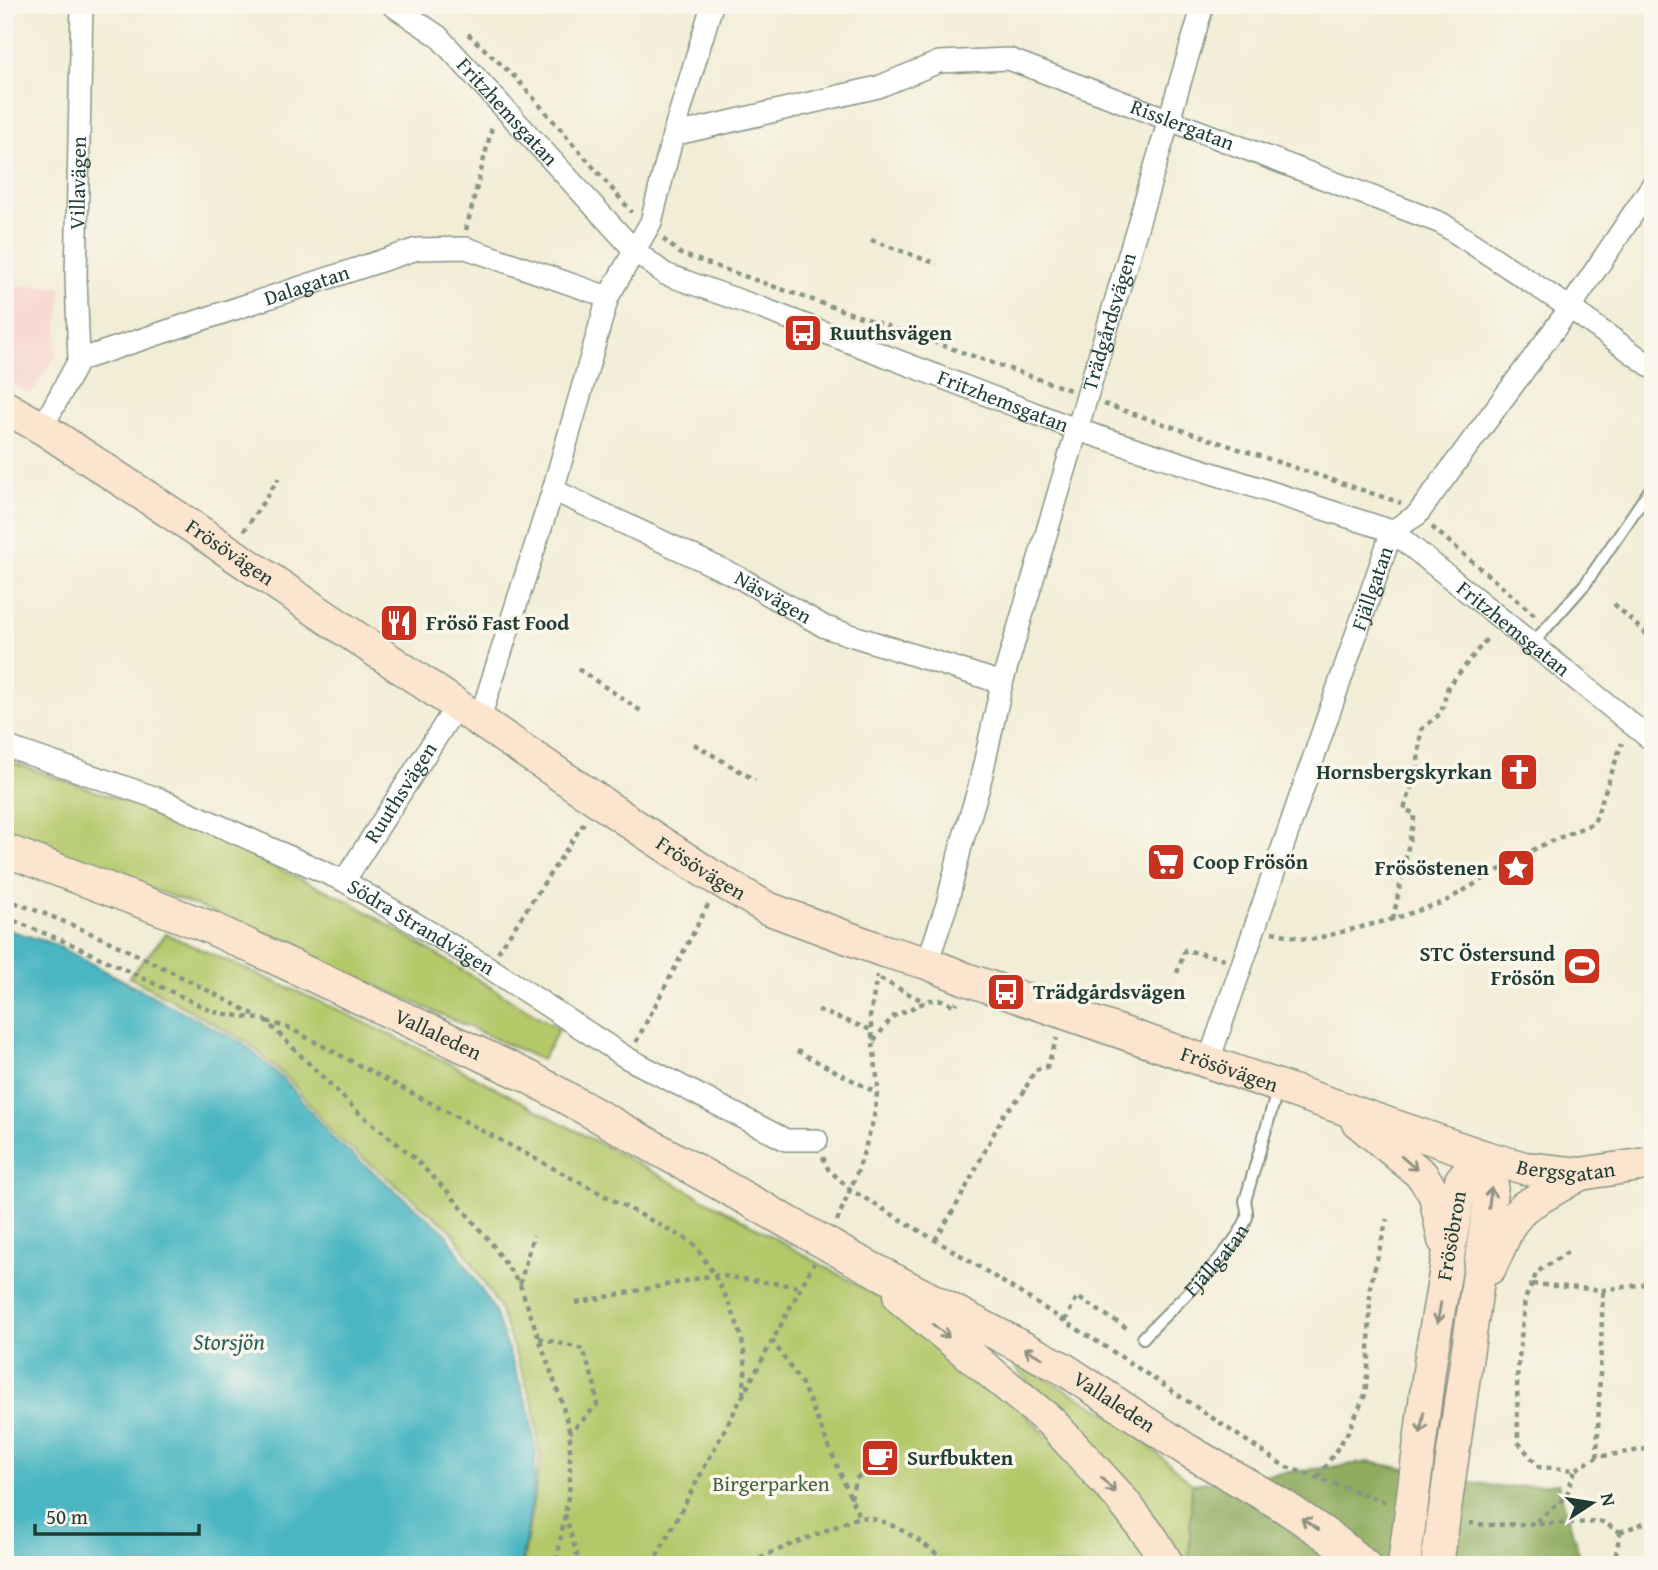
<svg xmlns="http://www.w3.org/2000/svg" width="1658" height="1570" viewBox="0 0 1658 1570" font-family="'Gentium Book Plus',serif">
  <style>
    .built { fill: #f7d0cd }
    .green { fill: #b4c86b; stroke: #6a8250; stroke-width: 2 }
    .forest { fill: #8fac5f; stroke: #57744a; stroke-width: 2 }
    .water { fill: #48b6c2; stroke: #347a7b; stroke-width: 2 }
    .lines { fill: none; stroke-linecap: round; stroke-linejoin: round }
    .lane-casing { stroke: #889585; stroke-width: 14 }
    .street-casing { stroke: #889585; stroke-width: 24 }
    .secondary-casing { stroke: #889585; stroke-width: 35 }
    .path { stroke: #889585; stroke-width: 4.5; stroke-dasharray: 5 5; stroke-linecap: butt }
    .lane { stroke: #fff; stroke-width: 10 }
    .street { stroke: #fff; stroke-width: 21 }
    .secondary { stroke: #fce5cf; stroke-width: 32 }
    .secondary-bridge-casing { stroke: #889585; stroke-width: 35; stroke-linecap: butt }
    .secondary-bridge { stroke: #fce5cf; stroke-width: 32 }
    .oneway { stroke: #8e9182 }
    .labels { text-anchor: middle; stroke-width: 7; stroke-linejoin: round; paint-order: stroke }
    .street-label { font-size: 21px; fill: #1f3d34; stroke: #fbf7ec }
    .poi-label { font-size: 21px; font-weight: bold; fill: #1f3d34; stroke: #fbf7ec; text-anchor: start }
    .park-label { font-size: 21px; fill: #446042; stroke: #fbf7ec }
    .water-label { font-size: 23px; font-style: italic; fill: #2b615f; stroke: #fbf7ec }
  </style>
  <rect width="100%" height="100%" fill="#fbf7ec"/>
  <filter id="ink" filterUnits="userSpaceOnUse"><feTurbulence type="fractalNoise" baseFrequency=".0143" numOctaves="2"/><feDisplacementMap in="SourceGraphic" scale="14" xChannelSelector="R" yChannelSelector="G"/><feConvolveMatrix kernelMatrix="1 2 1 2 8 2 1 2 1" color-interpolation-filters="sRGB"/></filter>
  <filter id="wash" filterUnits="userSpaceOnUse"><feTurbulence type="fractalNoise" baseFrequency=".00686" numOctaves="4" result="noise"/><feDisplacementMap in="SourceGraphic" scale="28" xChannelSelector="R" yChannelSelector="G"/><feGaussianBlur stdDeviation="1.57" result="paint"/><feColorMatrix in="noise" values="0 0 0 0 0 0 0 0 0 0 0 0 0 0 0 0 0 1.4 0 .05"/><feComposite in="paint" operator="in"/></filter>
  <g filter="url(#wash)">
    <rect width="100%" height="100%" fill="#f2edd6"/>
    <path class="built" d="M5 286H62L56 356 31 394 5 383Z"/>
    <path class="green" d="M5 760 142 807 349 901 559 1029 542 1060 215 913 5 833Z
      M166 934 332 1007 449 1063 732 1214 900 1309 1025 1413 1115 1510 1152 1565H523L540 1458 534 1407 499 1308 452 1231 332 1133 293 1084 247 1042 129 977Z
      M1007 1358 1116 1417 1192 1484 1189 1565Z"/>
    <path class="forest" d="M1370 1462 1503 1488 1558 1483 1582 1565H1189L1192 1484Z"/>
    <path class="water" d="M5 929 54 944 244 1044 291 1087 330 1136 446 1233 494 1310 529 1409 536 1452 533 1495 521 1565H5Z"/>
  </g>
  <g filter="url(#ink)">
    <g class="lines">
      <g class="lane-casing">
        <g id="lane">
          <path d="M1533 643 1586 583 1653 485"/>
          <path id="s1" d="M1143 1338C1167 1312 1238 1248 1247 1217 1248 1212 1246 1206 1245 1201L1278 1088"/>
        </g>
      </g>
      <g class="street-casing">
        <g id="street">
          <path id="s2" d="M392 5 438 36 635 251 665 274 761 308 1078 430 1392 531 1649 738 1653 737"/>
          <path id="s3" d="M673 135 878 87 939 62 1009 59 1441 223 1570 308 1653 368"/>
          <path id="s4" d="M79 360 76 277 82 5"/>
          <path id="s5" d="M42 428 79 360 417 249 466 248 608 297"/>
          <path id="s6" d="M553 490 740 578 825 627 1002 683"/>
          <path d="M479 721 553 490 608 297 651 222 673 135 712 5"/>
          <path id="s7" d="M5 746 157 798 344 881 488 967 627 1058 786 1140H817"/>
          <path id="s8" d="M344 881 457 705"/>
          <path id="s9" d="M927 963 947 904 961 846 979 787 1002 683 1203 5"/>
          <path id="s10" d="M1209 1060 1392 531 1417 515 1570 308 1653 184"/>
        </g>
      </g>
      <g class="secondary-casing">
        <g id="secondary">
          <path id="s11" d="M5 407 42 428 188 524 643 831 707 873 767 908 881 950 927 963 966 979 1482 1156 1524 1168 1580 1174 1653 1163"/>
          <path id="s12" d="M5 850 209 927 529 1077 850 1257 1064 1369 1187 1450 1282 1505 1335 1541 1364 1565"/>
          <path d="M1357 1121 1422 1175 1435 1195 1444 1240"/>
          <path d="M1490 1268 1510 1224 1524 1207 1580 1174"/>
          <path d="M900 1298 1051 1422 1119 1496 1153 1540 1168 1565"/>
          <path id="s13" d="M1431 1356 1461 1180 1482 1156"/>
          <path d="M1466 1362 1492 1185 1482 1156"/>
        </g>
      </g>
      <path class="path" d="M468 34 517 79 632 212
        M466 230 492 127
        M663 239 681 254 1070 390
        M871 240 937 264
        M1104 404 1401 503
        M1432 527 1537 617
        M244 531 279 478
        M1614 604 1653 640
        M578 669 644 713
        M694 744 755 780
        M5 899C94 930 176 974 259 1017
        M5 917 73 945 214 1012 265 1020 358 1112 410 1154 449 1193 492 1244 520 1285 562 1403 570 1433V1485L556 1565
        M1393 919 1415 814 1404 809 1417 772 1421 730 1441 713 1448 687 1489 636
        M1272 932 1310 940 1393 919 1444 902 1540 846 1594 823 1622 743
        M498 952 584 823
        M1177 973 1185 950 1225 959
        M880 979 925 1002
        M818 1010 871 1030
        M267 1021 291 1029 692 1242C716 1274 742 1320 745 1360 746 1371 744 1383 743 1393
        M874 1041 892 1017 930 1000H942L955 1006 957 1002
        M636 1042 710 901
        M797 1051 877 1093
        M1025 1090 1023 1093 1035 1070 1047 1067 1057 1038
        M823 1157 828 1169 851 1190 962 1256 1123 1358 1284 1466 1386 1502
        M837 1221 859 1168 874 1118 878 1085 870 1017 877 975
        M935 1240 959 1201 1004 1114 1023 1093
        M1568 1252 1537 1272 1525 1299 1517 1378 1518 1442 1539 1467 1575 1470 1597 1457 1653 1448
        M520 1284 533 1235
        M1532 1284 1603 1290 1653 1283
        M576 1303 715 1275 801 1287
        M1065 1321 1077 1297 1130 1330
        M539 1338 583 1349 595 1386 597 1405 570 1433
        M772 1340 802 1384 859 1517
        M1597 1457 1603 1290
        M1319 1477 1348 1432 1365 1395 1369 1358 1370 1287 1387 1219
        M851 1498 855 1480 867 1468
        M565 1514 577 1555 589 1565
        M1537 1521 1566 1497 1575 1470
        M1469 1523 1487 1525 1603 1522 1620 1532
        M1620 1532 1646 1522H1653
        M652 1565 814 1263
        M741 1565 859 1517C894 1519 924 1544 951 1565
        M1614 1565 1620 1532"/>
      <use href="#lane" class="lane"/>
      <use href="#street" class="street"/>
      <use href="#secondary" class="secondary"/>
      <g class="secondary-bridge-casing">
        <path id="secondary-bridge" d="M1404 1565 1431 1356
          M1437 1565 1466 1362"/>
      </g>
      <use href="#secondary-bridge" class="secondary-bridge"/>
    </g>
    <defs><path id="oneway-shaft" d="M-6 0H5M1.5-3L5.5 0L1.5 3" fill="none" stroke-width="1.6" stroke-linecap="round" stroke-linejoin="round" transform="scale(1.75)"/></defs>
    <g class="oneway">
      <use href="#oneway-shaft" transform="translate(1409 1163) rotate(41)"/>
      <use href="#oneway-shaft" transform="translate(1490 1198) rotate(-82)"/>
      <use href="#oneway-shaft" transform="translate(1439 1313) rotate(100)"/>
      <use href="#oneway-shaft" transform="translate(941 1331) rotate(39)"/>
      <use href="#oneway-shaft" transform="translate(1033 1353) rotate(-152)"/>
      <use href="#oneway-shaft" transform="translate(1422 1423) rotate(98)"/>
      <use href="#oneway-shaft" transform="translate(1108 1485) rotate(48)"/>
      <use href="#oneway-shaft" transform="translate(1310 1524) rotate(-146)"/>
    </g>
  </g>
  <defs>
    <g id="bus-square" transform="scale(2.0125)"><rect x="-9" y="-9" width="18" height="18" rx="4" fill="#c8321e" stroke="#fbf7ec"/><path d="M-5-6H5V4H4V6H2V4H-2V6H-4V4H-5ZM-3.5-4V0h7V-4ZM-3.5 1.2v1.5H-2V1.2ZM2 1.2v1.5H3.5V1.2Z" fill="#fff"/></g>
    <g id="restaurant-square" transform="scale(2.0125)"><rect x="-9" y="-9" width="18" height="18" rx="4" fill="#c8321e" stroke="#fbf7ec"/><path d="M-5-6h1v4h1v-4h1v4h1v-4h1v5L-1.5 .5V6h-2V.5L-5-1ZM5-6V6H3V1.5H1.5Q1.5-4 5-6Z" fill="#fff"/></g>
    <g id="church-square" transform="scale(2.0125)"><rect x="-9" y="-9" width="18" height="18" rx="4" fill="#c8321e" stroke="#fbf7ec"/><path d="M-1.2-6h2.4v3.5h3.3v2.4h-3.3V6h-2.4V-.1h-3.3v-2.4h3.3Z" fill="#fff"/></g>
    <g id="supermarket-square" transform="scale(2.0125)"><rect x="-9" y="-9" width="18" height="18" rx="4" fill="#c8321e" stroke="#fbf7ec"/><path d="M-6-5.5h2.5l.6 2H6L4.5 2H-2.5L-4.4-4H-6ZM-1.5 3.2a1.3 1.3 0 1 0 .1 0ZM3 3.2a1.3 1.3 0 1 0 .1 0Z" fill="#fff"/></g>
    <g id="sight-square" transform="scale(2.0125)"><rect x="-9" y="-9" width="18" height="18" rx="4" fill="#c8321e" stroke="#fbf7ec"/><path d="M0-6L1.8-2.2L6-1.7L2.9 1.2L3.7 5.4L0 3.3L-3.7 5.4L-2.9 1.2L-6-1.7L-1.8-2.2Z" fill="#fff"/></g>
    <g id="stadium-square" transform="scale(2.0125)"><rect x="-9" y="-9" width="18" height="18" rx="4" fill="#c8321e" stroke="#fbf7ec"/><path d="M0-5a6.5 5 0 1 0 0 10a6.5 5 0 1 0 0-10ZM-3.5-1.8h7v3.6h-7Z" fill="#fff"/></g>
    <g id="cafe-square" transform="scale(2.0125)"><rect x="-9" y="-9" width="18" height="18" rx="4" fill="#c8321e" stroke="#fbf7ec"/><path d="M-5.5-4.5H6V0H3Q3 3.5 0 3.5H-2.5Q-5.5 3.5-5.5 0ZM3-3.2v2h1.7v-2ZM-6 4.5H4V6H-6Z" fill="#fff"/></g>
  </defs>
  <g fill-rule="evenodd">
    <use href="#bus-square" x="803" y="333"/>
    <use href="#restaurant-square" x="399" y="623"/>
    <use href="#church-square" x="1519" y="772"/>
    <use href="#supermarket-square" x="1166" y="862"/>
    <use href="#sight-square" x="1516" y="868"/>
    <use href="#stadium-square" x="1582" y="966"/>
    <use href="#bus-square" x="1006" y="992"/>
    <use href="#cafe-square" x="880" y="1458"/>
  </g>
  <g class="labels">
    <g class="street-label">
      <text dy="7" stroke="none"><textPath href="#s2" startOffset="158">Fritzhemsgatan</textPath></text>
      <text dy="7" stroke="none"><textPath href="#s3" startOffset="532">Risslergatan</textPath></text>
      <text dy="7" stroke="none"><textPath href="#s4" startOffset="177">Villavägen</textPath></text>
      <text dy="7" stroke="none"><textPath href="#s5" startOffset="317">Dalagatan</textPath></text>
      <text dy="7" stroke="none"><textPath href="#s9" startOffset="667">Trädgårdsvägen</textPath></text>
      <text dy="7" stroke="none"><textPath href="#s2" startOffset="746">Fritzhemsgatan</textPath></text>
      <text dy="7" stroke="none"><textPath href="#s11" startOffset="268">Frösövägen</textPath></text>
      <text dy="7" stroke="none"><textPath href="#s10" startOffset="499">Fjällgatan</textPath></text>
      <text dy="7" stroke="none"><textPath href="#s6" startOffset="245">Näsvägen</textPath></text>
      <text dy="7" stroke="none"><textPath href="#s2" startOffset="1312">Fritzhemsgatan</textPath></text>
      <text dy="7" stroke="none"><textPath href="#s8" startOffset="105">Ruuthsvägen</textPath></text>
      <text dy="7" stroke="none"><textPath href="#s11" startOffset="835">Frösövägen</textPath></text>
      <text dy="7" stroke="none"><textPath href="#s7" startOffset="455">Södra Strandvägen</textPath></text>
      <text dy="7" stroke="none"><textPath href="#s12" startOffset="471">Vallaleden</textPath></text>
      <text dy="7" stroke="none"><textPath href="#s11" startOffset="1402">Frösövägen</textPath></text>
      <text dy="7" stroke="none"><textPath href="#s11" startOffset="1755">Bergsgatan</textPath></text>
      <text dy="7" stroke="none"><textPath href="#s13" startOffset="122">Frösöbron</textPath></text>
      <text dy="7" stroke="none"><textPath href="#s1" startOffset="107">Fjällgatan</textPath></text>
      <text dy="7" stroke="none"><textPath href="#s12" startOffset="1241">Vallaleden</textPath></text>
    </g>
    <g class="poi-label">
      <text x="830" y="340">Ruuthsvägen</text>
      <text x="426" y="630">Frösö Fast Food</text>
      <text x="1492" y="779" text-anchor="end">Hornsbergskyrkan</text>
      <text x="1193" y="869">Coop Frösön</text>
      <text x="1489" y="875" text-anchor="end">Frösöstenen</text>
      <text x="1555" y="961" text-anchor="end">STC Östersund<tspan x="1555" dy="24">Frösön</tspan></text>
      <text x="1033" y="999">Trädgårdsvägen</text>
      <text x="907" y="1465">Surfbukten</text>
    </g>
    <g class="park-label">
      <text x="771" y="1491">Birgerparken</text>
    </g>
    <g class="water-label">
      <text x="229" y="1350">Storsjön</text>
    </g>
  </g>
  <rect width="1658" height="1570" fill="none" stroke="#fbf7ec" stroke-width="28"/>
  <g transform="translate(1592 1503) rotate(78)" stroke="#fbf7ec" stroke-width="5" paint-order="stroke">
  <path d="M0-5L12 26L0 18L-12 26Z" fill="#1f3d34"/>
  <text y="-10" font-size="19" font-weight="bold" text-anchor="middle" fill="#1f3d34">N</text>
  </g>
  <path d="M35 1524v10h164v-10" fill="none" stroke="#1f3d34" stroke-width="3.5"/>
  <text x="46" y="1524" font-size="21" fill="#1f3d34" stroke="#fbf7ec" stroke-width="5" paint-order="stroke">50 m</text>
</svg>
